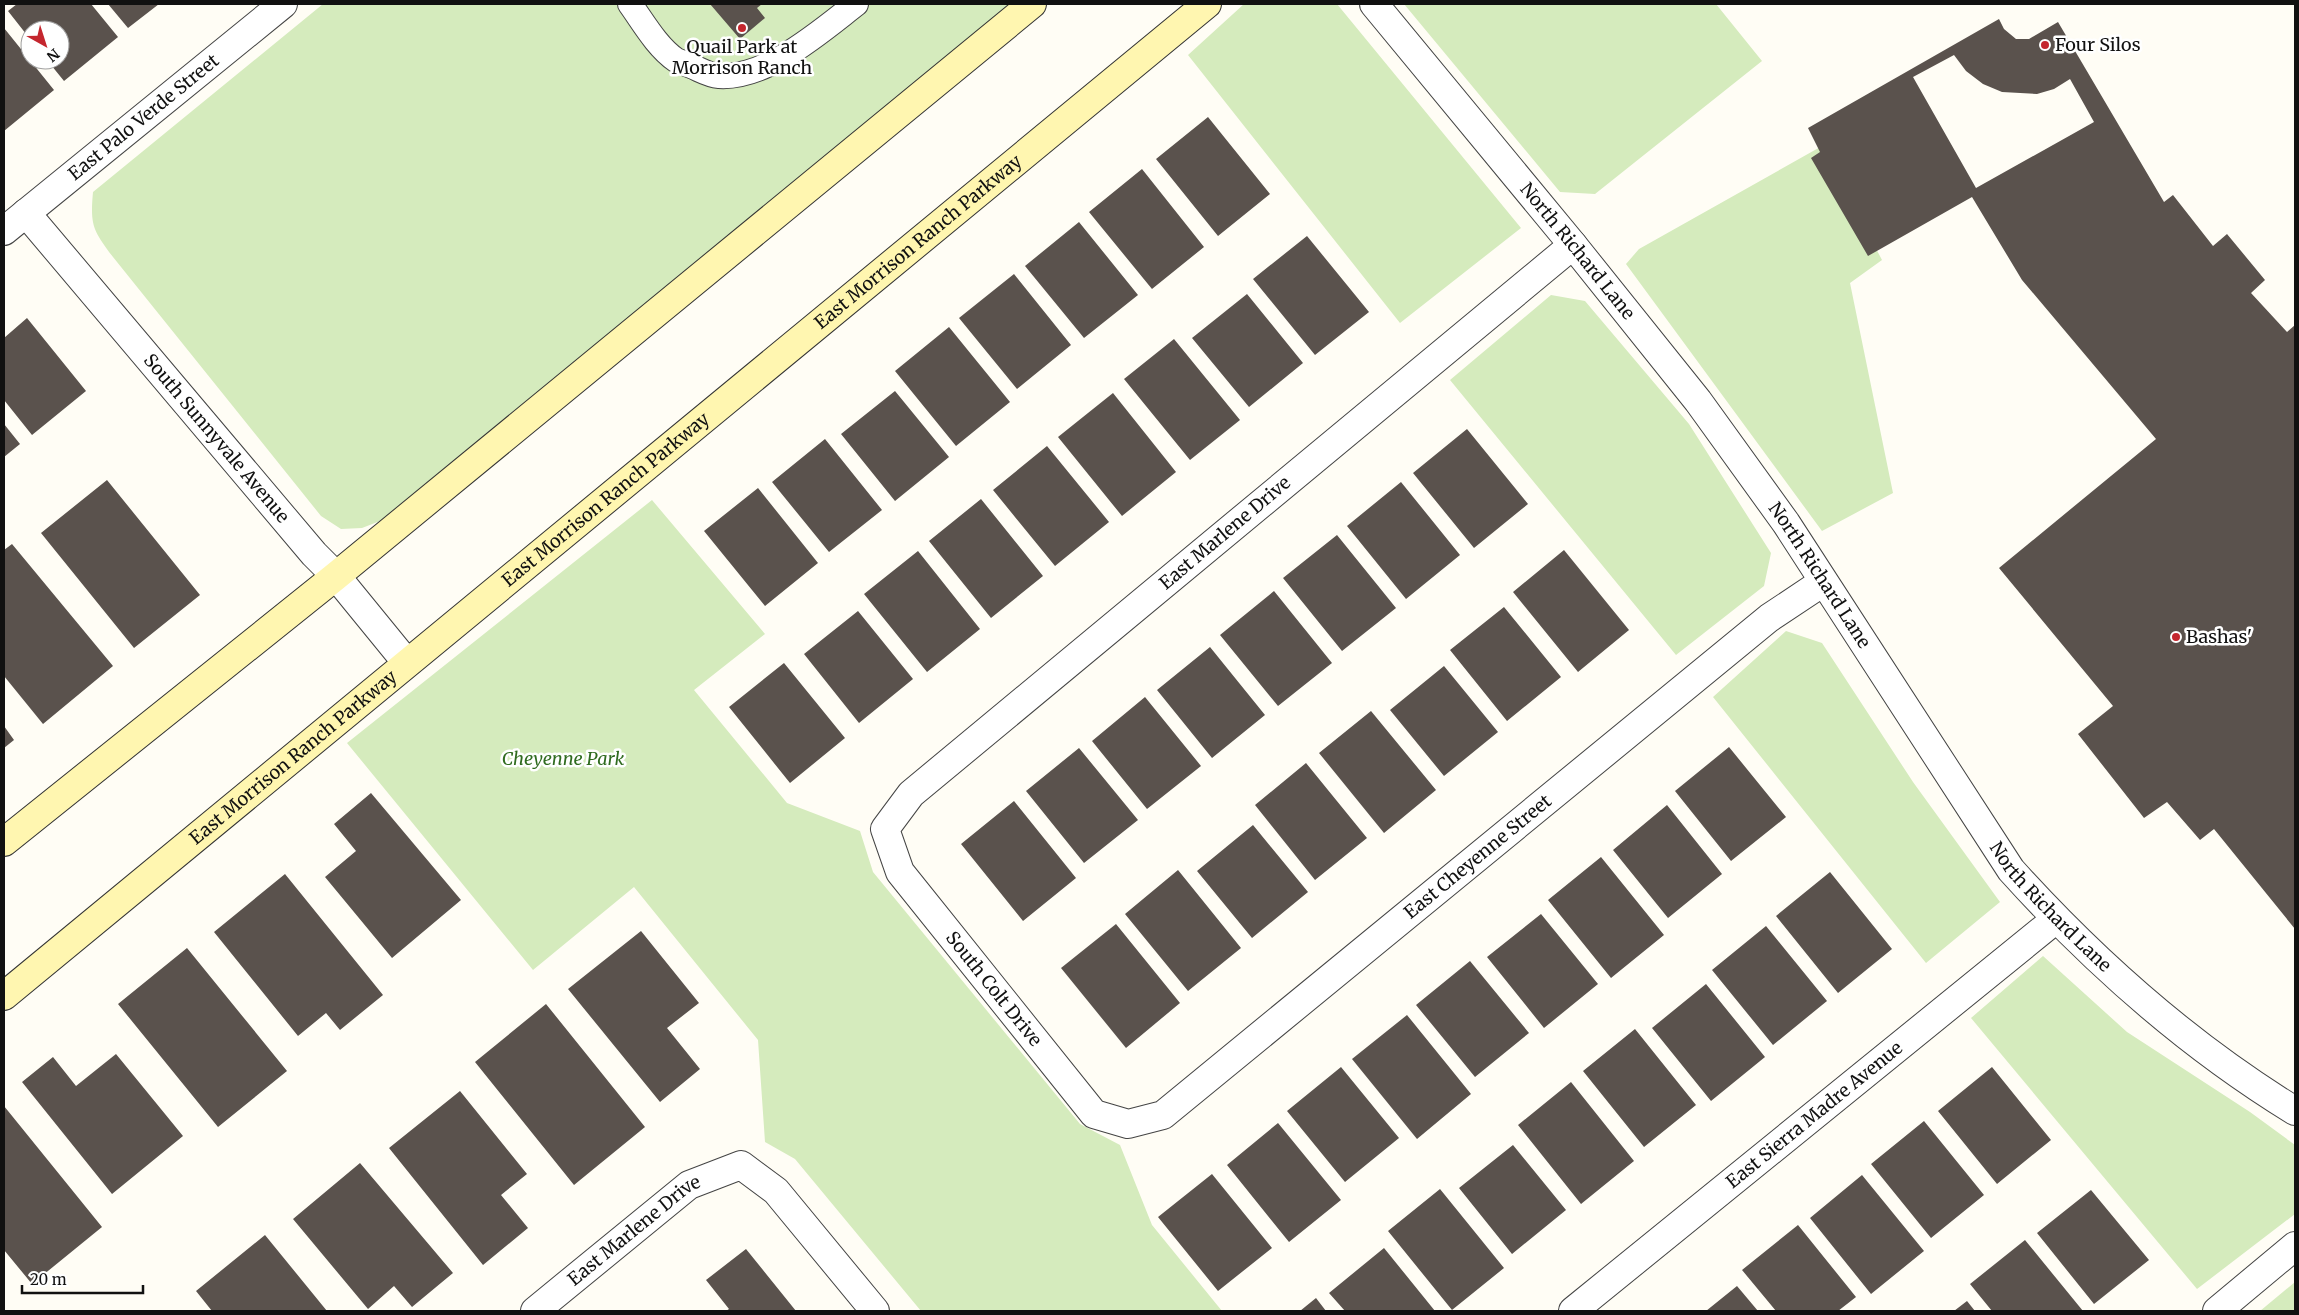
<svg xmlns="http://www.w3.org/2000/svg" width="2299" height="1315" viewBox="0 0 2299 1315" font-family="Merriweather,serif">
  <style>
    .green { fill: #d5ebbd }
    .building { fill: #5a524d; fill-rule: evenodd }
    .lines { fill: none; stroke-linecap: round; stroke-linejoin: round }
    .lane-casing { stroke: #444; stroke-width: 26 }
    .street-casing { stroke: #444; stroke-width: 30 }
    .secondary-casing { stroke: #333; stroke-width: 30 }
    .lane { stroke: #fff; stroke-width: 24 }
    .street { stroke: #fff; stroke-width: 28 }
    .secondary { stroke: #fff6b0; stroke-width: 28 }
    .poi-dot { fill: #c4262e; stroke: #fff; stroke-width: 2 }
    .labels { text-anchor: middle; stroke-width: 5; stroke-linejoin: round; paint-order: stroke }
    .poi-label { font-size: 18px; fill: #111; stroke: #fff; text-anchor: start }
    .street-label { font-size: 18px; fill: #111; stroke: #fff }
    .park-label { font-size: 18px; font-style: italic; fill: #2f6b1f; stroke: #fff }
  </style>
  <rect width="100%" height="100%" fill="#fffdf5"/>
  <path class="green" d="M323 4H1010L380 521 362 528 341 529 321 516 113 257C93 230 90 226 93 192Z
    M1244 4H1337L1521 228 1400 323 1188 55Z
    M1404 4H1716L1762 61 1595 194 1560 192Z
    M1822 146 1882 260 1850 283 1893 493 1822 531 1626 264 1639 249Z
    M1551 295 1585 301 1689 424 1771 553 1764 586 1676 655 1450 380Z
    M652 500 765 634 694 690 787 803 860 831 873 872 1080 1124 1120 1145 1152 1225 1222 1311H921L795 1159 765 1142 758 1040 634 887 533 970 347 743Z
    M1786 631 1822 643 1913 782 2000 902 1926 963 1713 697Z
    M2043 956 2127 1032 2250 1112 2295 1145V1214L2197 1289 1971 1018Z
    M2295 1282V1311H2260Z"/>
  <path class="building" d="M17 4H91L118 37 64 81 47 60H60V30H30V39L8 11Z
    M108 4H159L128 28Z
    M710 4H762L757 8 765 18 740 39Z
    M1999 19 2004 29 2016 39H2029L2058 22 2164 202 2173 195 2213 246 2227 234 2265 280 2251 293 2287 332 2295 325V929L2214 829 2200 840 2167 802 2144 818 2078 734 2113 706 1999 568 2156 439 2022 280 1972 197 1868 256 1811 158 1820 152 1808 128ZM1954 55 1966 71 1983 84 2002 92 2037 94 2054 89 2070 79 2094 122 1976 188 1913 77Z
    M4 28 54 90 4 131Z
    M1208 117 1270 194 1218 236 1156 159Z
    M1142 169 1204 247 1152 289 1089 212Z
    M1079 222 1138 295 1084 338 1025 266Z
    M1307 236 1369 312 1315 355 1253 279Z
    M1014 274 1071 345 1017 389 959 318Z
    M1247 294 1303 363 1249 407 1192 338Z
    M27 318 86 391 32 435 4 400V338Z
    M949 327 1010 402 956 446 895 371Z
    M1174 339 1240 420 1190 460 1124 379Z
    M895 391 949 457 895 501 841 434Z
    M1113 393 1176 472 1122 516 1058 437Z
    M4 424 20 444 4 457Z
    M1467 429 1528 504 1474 548 1413 473Z
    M825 439 882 510 829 552 772 482Z
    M1047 446 1109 522 1055 566 993 490Z
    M107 480 200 595 134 648 41 533Z
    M1401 482 1460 555 1406 599 1347 526Z
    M758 488 818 563 765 606 704 531Z
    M981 499 1043 576 991 618 929 541Z
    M1337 535 1396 608 1342 651 1283 578Z
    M12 544 113 666 43 724 4 676V550Z
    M1564 550 1629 630 1578 672 1513 592Z
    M918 551 980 629 927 672 864 594Z
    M1274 591 1332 663 1278 706 1220 635Z
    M1504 607 1561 677 1507 721 1450 650Z
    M858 611 913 679 859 723 804 654Z
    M1210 647 1265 715 1212 758 1157 690Z
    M784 663 845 738 790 783 729 707Z
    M1444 666 1498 732 1444 776 1390 710Z
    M1145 697 1201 766 1147 809 1092 741Z
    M1371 711 1436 790 1384 833 1319 753Z
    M4 726 14 740 4 748Z
    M1729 747 1786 817 1731 861 1675 791Z
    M1079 748 1138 820 1084 863 1026 791Z
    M1306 763 1367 838 1315 880 1255 805Z
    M371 793 461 900 392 958 325 877 356 851 334 824Z
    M1014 801 1076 878 1023 921 961 844Z
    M1667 805 1722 874 1668 918 1613 850Z
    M1253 825 1308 892 1252 938 1197 871Z
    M1601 857 1664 935 1611 978 1548 900Z
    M1178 870 1241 948 1188 991 1125 914Z
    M1830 872 1892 949 1838 993 1776 916Z
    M285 874 383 995 340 1030 326 1013 298 1036 214 932Z
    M1541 914 1598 984 1544 1028 1487 957Z
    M1116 924 1180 1003 1126 1048 1061 968Z
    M1766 926 1827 1001 1773 1045 1712 970Z
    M641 931 699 1003 667 1028 700 1069 660 1102 568 989Z
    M187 948 287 1071 218 1127 118 1004Z
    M1470 961 1529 1033 1475 1077 1416 1005Z
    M1706 984 1765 1057 1711 1101 1652 1028Z
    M546 1004 645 1127 574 1185 475 1062Z
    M1407 1015 1471 1094 1417 1139 1352 1059Z
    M1635 1029 1696 1105 1644 1147 1583 1071Z
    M116 1054 183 1136 112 1194 22 1082 53 1057 76 1086Z
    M1341 1067 1399 1138 1345 1182 1287 1111Z
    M1992 1067 2051 1140 1997 1184 1938 1111Z
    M1571 1082 1634 1161 1581 1204 1518 1125Z
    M460 1091 527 1174 501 1195 528 1228 483 1265 389 1148Z
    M4 1106 102 1227 32 1284 4 1250Z
    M1924 1121 1984 1195 1931 1238 1871 1164Z
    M1278 1123 1341 1200 1289 1242 1227 1165Z
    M1513 1145 1566 1210 1512 1254 1459 1188Z
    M360 1163 453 1273 412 1307 394 1286 368 1309 293 1219Z
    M1212 1174 1272 1248 1218 1291 1158 1217Z
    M1862 1175 1924 1251 1871 1294 1810 1218Z
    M1440 1189 1504 1268 1452 1310 1388 1231Z
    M2091 1190 2149 1260 2094 1304 2037 1233Z
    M1798 1225 1856 1297 1838 1311H1776L1742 1270Z
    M265 1235 327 1311H212L196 1291Z
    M2025 1240 2083 1311H1992L1970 1284Z
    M1384 1248 1435 1311H1345L1329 1293Z
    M746 1249 796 1311H726L729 1309 706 1280Z
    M1737 1286 1758 1311H1706Z
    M1316 1298 1326 1311H1300Z
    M1967 1301 1975 1311H1954Z"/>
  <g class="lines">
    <g class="lane-casing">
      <path id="lane" d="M630 4C643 22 657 47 676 60 681 62 686 64 691 66 701 70 708 75 719 76 767 79 821 31 856 4"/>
    </g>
    <g class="street-casing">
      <g id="street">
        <path id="s1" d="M1374 4 1573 245 1698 401 1786 523 2011 870C2095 963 2189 1046 2295 1111"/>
        <path id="s2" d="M26 213 314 554 336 576 407 663"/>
        <path id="s3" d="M4 231 283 4"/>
        <path id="s4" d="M1573 245 911 794 885 829 900 872 1094 1114 1128 1124 1163 1115 1769 618 1823 582"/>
        <path id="s5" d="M535 1311 689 1185 741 1165 776 1191 875 1311"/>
        <path id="s6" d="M1573 1311 2056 919"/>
        <path d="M2217 1311 2295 1246"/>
      </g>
    </g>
    <g class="secondary-casing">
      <g id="secondary">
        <path d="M4 842 336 576 1032 4"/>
        <path id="s7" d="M4 996 1207 4"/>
      </g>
    </g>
    <use href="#lane" class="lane"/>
    <use href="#street" class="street"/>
    <use href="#secondary" class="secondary"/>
  </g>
  <g class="poi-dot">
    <circle cx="742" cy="28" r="5"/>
    <circle cx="2045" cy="45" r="5"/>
    <circle cx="2176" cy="637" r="5"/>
  </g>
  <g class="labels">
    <g class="poi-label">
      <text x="2055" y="51">Four Silos</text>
      <text x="742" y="53" text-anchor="middle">Quail Park at<tspan x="742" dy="21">Morrison Ranch</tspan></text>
      <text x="2186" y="643">Bashas'</text>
    </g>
    <g class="street-label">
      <text dy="6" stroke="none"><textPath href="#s3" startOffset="180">East Palo Verde Street</textPath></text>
      <text dy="6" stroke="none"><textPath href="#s7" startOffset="1185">East Morrison Ranch Parkway</textPath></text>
      <text dy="6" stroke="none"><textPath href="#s1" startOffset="320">North Richard Lane</textPath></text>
      <text dy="6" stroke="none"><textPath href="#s2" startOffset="295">South Sunnyvale Avenue</textPath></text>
      <text dy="6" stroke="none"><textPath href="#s7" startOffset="780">East Morrison Ranch Parkway</textPath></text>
      <text transform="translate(1225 533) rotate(-40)" y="6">East Marlene Drive</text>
      <text dy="6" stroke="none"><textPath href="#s1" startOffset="725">North Richard Lane</textPath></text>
      <text dy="6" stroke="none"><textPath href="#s7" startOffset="375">East Morrison Ranch Parkway</textPath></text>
      <text dy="6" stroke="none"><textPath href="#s4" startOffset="1738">East Cheyenne Street</textPath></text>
      <text dy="6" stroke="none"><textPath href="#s1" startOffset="1130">North Richard Lane</textPath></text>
      <text dy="6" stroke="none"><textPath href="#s4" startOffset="1099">South Colt Drive</textPath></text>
      <text dy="6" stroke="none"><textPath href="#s6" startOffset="311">East Sierra Madre Avenue</textPath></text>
      <text dy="6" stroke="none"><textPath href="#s5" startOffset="128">East Marlene Drive</textPath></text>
    </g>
    <g class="park-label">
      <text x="563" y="765">Cheyenne Park</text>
    </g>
  </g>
  <rect width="2299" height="1315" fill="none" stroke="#111111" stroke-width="10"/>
  <g transform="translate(45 45) rotate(141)"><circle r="24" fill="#ffffff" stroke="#a0a0a0"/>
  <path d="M0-4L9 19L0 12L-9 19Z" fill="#c4262e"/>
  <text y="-8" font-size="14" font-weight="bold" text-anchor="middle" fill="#111111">N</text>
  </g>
  <path d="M22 1285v8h121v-8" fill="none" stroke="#111111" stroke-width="2.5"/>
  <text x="30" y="1285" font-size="15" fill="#111111" stroke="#ffffff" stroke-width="4" paint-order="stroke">20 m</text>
</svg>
